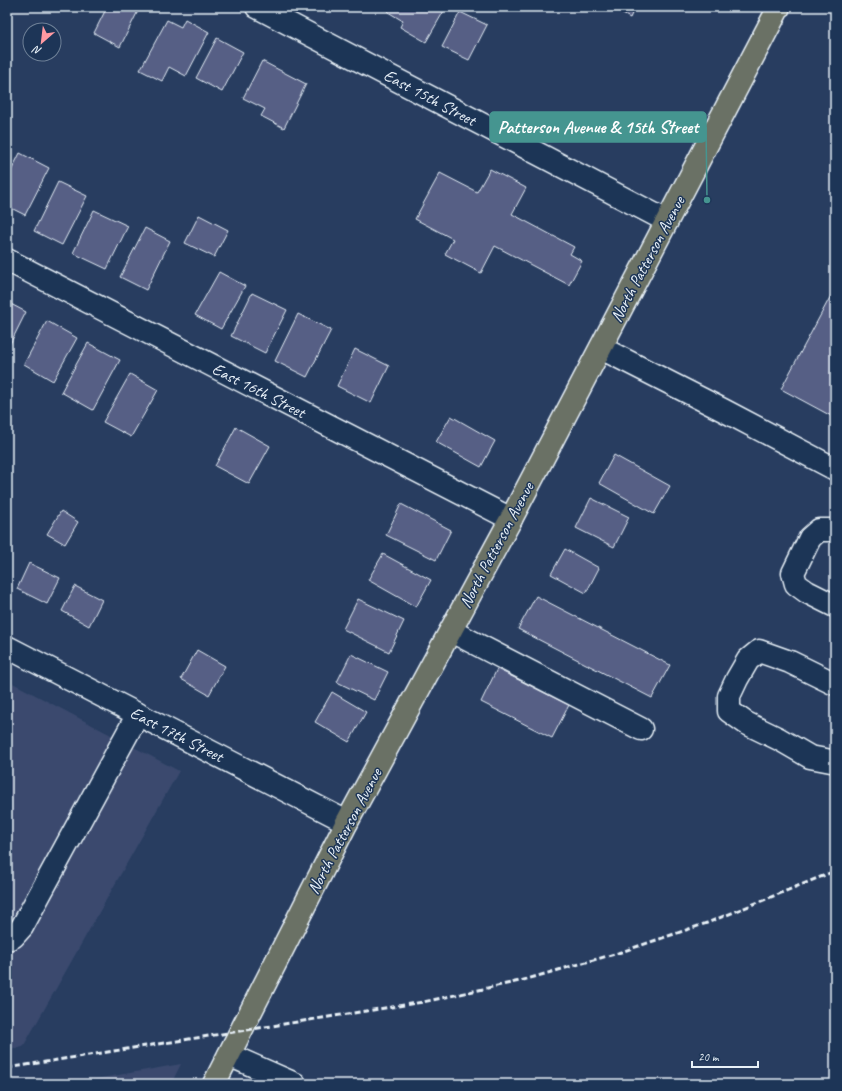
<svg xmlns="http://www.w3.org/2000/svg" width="842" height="1091" viewBox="0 0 842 1091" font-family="Caveat,sans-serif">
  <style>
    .built { fill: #3a4a6e }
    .building { fill: #565e85; stroke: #e8f1f8 }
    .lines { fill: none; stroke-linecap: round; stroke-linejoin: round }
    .minor-casing { stroke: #e8f1f8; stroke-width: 25 }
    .major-casing { stroke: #e8f1f8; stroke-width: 25 }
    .minor { stroke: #1d3557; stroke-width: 22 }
    .major { stroke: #6b7165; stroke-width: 22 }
    .rail { stroke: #e8f1f8; stroke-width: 3; stroke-dasharray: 6 3; stroke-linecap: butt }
    .labels { text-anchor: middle; stroke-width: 3; stroke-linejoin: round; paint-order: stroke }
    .street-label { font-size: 17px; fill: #e8f1f8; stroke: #1d3557 }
    .leader { fill: none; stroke: #459590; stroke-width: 1.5 }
    .callout-dot { fill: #459590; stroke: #1d3557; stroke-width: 1.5 }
    .callout { fill: #459590; stroke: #459590; stroke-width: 1.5 }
    .callout-label { font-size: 18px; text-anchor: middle; font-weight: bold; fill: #fff }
  </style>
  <rect width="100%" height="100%" fill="#283d60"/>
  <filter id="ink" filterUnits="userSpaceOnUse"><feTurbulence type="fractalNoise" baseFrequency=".025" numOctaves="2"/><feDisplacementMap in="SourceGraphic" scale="8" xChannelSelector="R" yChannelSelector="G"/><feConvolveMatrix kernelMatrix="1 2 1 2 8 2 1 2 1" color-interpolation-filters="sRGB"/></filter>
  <g filter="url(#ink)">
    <path class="built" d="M7 680 179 771 23 1047 7 1049Z
      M181 1064 171 1084H67Z"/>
    <path class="building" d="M107 7H140L120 47 94 33Z
      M390 7H440L445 9 426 42 400 27 403 21 388 12Z
      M610 7H635L630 18Z
      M460 12 487 25 469 60 442 47Z
      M185 19 209 32 186 76 169 67 162 81 140 70 167 20 181 27Z
      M217 38 243 52 222 92 196 78Z
      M262 61 306 84 284 128 261 116 265 109 243 98Z
      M20 153 49 168 25 215 7 206V179Z
      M490 169 526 188 512 214 574 247 570 254 582 261 569 285 495 246 481 273 445 254 453 239 415 219 440 173 477 192Z
      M58 182 87 196 62 245 34 231Z
      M94 210 128 226 107 269 73 253Z
      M199 215 228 230 214 257 185 243Z
      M145 228 170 241 146 290 120 277Z
      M219 272 245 286 221 329 195 315Z
      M835 288V418L781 389Z
      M252 293 287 310 265 353 231 336Z
      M7 302 26 312 7 350Z
      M298 314 331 330 307 377 275 361Z
      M47 321 77 338 53 381 24 364Z
      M88 343 120 360 93 410 61 392Z
      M355 349 389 366 371 403 337 386Z
      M130 374 158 390 131 437 103 422Z
      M451 416 495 441 481 467 436 442Z
      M236 427 270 446 249 484 215 466Z
      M614 455 670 486 654 514 599 483Z
      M591 498 629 517 614 547 576 528Z
      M401 504 451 530 436 560 386 535Z
      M61 511 78 522 65 544 47 534Z
      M565 549 599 568 586 593 551 574Z
      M383 554 431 580 416 607 368 580Z
      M29 563 60 578 47 604 17 589Z
      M75 586 102 600 89 626 62 611Z
      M536 596 670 665 652 698 518 629Z
      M358 599 404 621 389 652 343 629Z
      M197 650 225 666 209 695 181 679Z
      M351 654 388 672 374 700 337 682Z
      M497 669 569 705 552 738 481 702Z
      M332 692 366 712 349 742 315 722Z"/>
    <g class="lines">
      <g class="minor-casing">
        <path id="minor" d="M257 7 667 221
          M7 260 511 519
          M601 348 723 410 835 469
          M835 531 833 530H819L810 538 793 573 796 584 807 592 835 606
          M451 631 641 729
          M7 647 347 822
          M835 684 790 662 759 651 748 660 737 679 729 696V711L746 723 779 739 810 757 831 761 835 760
          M7 939 13 937 22 927 138 714
          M229 1055 295 1084"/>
      </g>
      <g class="major-casing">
        <path id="major" d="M214 1084 347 822 511 519 779 7"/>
      </g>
      <use href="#minor" class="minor"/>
      <use href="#major" class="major"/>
      <path class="rail" d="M7 1068 423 1002 520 981 618 953 707 923 835 871"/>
    </g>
  </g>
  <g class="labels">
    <g class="street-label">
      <text transform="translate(430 97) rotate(28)" y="6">East 15th Street</text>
      <text transform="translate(647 259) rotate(-62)" y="6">North Patterson Avenue</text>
      <text transform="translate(259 390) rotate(27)" y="6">East 16th Street</text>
      <text transform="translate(496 545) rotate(-62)" y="6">North Patterson Avenue</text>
      <text transform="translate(177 734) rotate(27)" y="6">East 17th Street</text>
      <text transform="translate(344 831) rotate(-62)" y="6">North Patterson Avenue</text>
    </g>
  </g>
  <path class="leader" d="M707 200L706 127"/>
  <circle class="callout-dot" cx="707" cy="200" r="4"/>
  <rect class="callout" x="490" y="112" width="216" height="30" rx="4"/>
  <g class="callout-label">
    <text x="598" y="133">Patterson Avenue &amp; 15th Street</text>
  </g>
  <rect width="842" height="1091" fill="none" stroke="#1d3557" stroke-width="24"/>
  <rect x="12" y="12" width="818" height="1067" fill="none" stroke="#e8f1f8" stroke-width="1.5" filter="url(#ink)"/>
  <g transform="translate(42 42) rotate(208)"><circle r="19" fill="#1d3557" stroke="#6e8097"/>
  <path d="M0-3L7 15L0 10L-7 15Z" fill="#ff9aa2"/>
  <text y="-6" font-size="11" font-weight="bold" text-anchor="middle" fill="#e8f1f8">N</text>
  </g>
  <path d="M692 1061v6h66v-6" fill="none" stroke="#e8f1f8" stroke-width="2"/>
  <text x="698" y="1061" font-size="12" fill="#e8f1f8" stroke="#1d3557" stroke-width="3" paint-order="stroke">20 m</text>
</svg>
